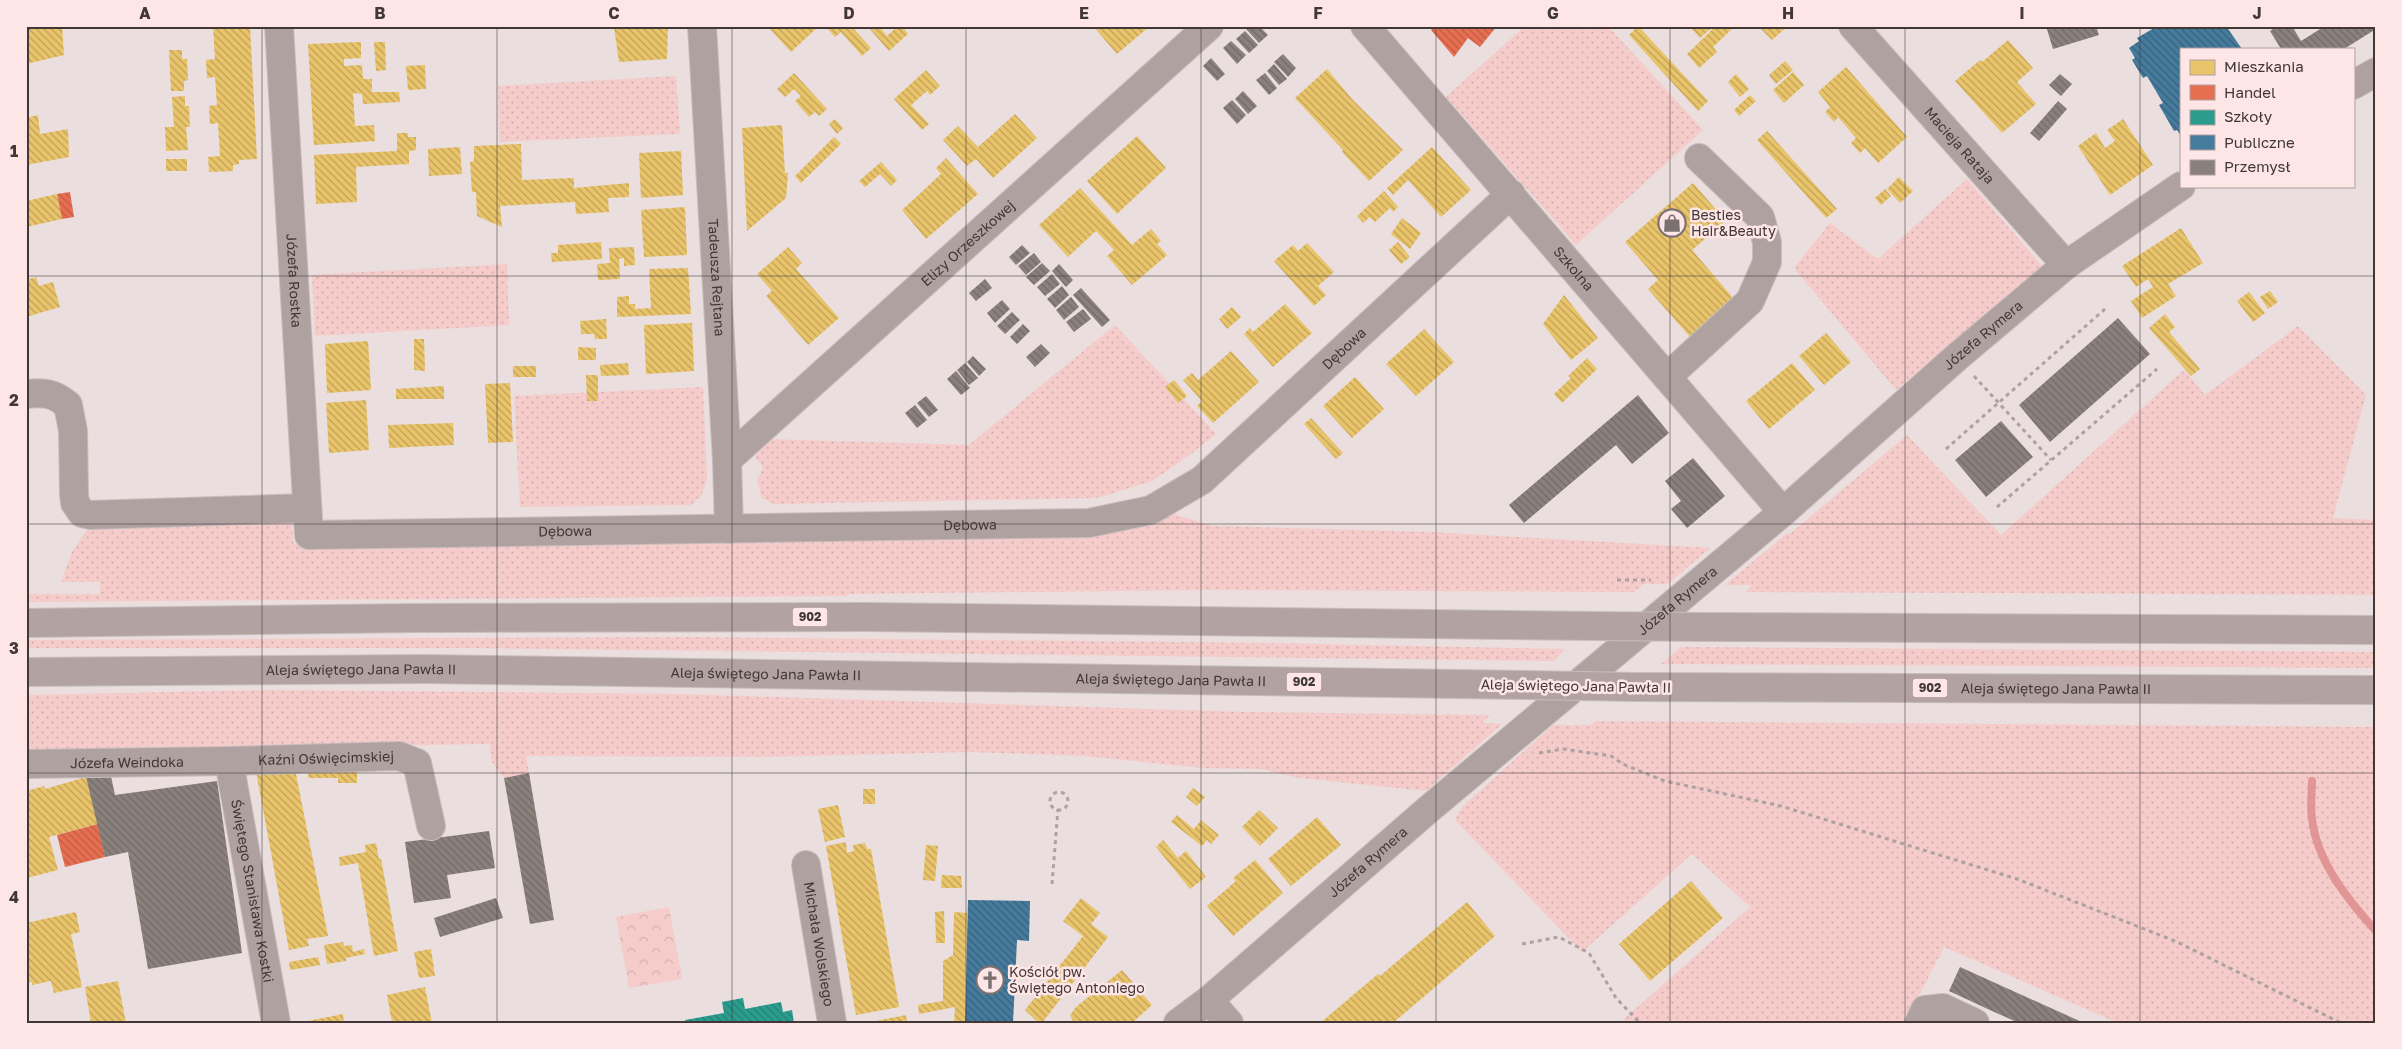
<svg xmlns="http://www.w3.org/2000/svg" width="2402" height="1049" viewBox="0 0 2402 1049" font-family="'Golos Text',sans-serif">
  <style>
    .grass { fill: url(#grass-dots) }
    .park { fill: url(#park-crowns) }
    .homes { fill: url(#homes-back-hatch) }
    .shops { fill: url(#shops-back-hatch) }
    .schools { fill: url(#schools-back-hatch) }
    .public { fill: url(#public-back-hatch) }
    .industry { fill: url(#industry-back-hatch) }
    .lines { fill: none; stroke-linecap: round; stroke-linejoin: round }
    .stream { stroke: #e19695; stroke-width: 8 }
    .minor-casing { stroke: #c7bdbd; stroke-width: 30 }
    .major-casing { stroke: #c7bdbd; stroke-width: 30 }
    .path { stroke: #ada1a1; stroke-width: 3; stroke-dasharray: 4 4; stroke-linecap: butt }
    .minor { stroke: #afa1a0; stroke-width: 28 }
    .major { stroke: #b3a2a2; stroke-width: 28 }
    .major-bridge-casing { stroke: #c7bdbd; stroke-width: 30; stroke-linecap: butt }
    .major-bridge { stroke: #b3a2a2; stroke-width: 28 }
    .grid { fill: none; stroke: #403736; stroke-width: 1; stroke-opacity: 0.55 }
    .labels { text-anchor: middle; stroke-width: 5; stroke-linejoin: round; paint-order: stroke }
    .shield { fill: #fde6e5; stroke: #796c6a; stroke-width: 1 }
    .shield-label { font-size: 12px; font-weight: bold; fill: #403736 }
    .street-label { font-size: 14px; fill: #403736; stroke: #fde6e5 }
    .poi-label { font-size: 14px; fill: #403736; stroke: #fde6e5; text-anchor: start }
    .neatline { fill: none; stroke: #403736; stroke-width: 2 }
    .grid-label { font-size: 16px; text-anchor: middle; font-weight: bold; fill: #403736 }
  </style>
  <defs>
    <pattern id="grass-dots" width="8" height="8" patternUnits="userSpaceOnUse" patternTransform="scale(1.25)"><rect width="8" height="8" fill="#f5ccca"/><path d="M2 2h.1M6 6h.1" fill="none" stroke="#d3b0ae" stroke-width="1.8" stroke-linecap="round"/></pattern>
    <pattern id="park-crowns" width="20" height="18" patternUnits="userSpaceOnUse" patternTransform="scale(1.25)"><rect width="20" height="18" fill="#f5ccca"/><path d="M2 6a3 3 0 1 1 6 0M12 15a3 3 0 1 1 6 0" fill="none" stroke="#d3b0ae"/></pattern>
    <pattern id="homes-back-hatch" width="6" height="6" patternUnits="userSpaceOnUse" patternTransform="scale(1.25)"><rect width="6" height="6" fill="#e9c46a"/><path d="M-1 5l2 2M0 0l6 6M5-1l2 2" fill="none" stroke="#bea058"/></pattern>
    <pattern id="shops-back-hatch" width="6" height="6" patternUnits="userSpaceOnUse" patternTransform="scale(1.25)"><rect width="6" height="6" fill="#e76f51"/><path d="M-1 5l2 2M0 0l6 6M5-1l2 2" fill="none" stroke="#bd5c44"/></pattern>
    <pattern id="schools-back-hatch" width="6" height="6" patternUnits="userSpaceOnUse" patternTransform="scale(1.25)"><rect width="6" height="6" fill="#2a9d8f"/><path d="M-1 5l2 2M0 0l6 6M5-1l2 2" fill="none" stroke="#258176"/></pattern>
    <pattern id="public-back-hatch" width="6" height="6" patternUnits="userSpaceOnUse" patternTransform="scale(1.25)"><rect width="6" height="6" fill="#457b9d"/><path d="M-1 5l2 2M0 0l6 6M5-1l2 2" fill="none" stroke="#38607a"/></pattern>
    <pattern id="industry-back-hatch" width="6" height="6" patternUnits="userSpaceOnUse" patternTransform="scale(1.25)"><rect width="6" height="6" fill="#8a817c"/><path d="M-1 5l2 2M0 0l6 6M5-1l2 2" fill="none" stroke="#726a66"/></pattern>
  </defs>
  <rect width="100%" height="100%" fill="#eadede"/>
  <path class="grass" d="M1525 26H1608L1703 130 1576 245 1446 97Z
    M676 76 680 134 499 142 498 86Z
    M1967 179 2042 266 1896 390 1794 268 1830 223 1878 259Z
    M507 264 509 325 315 336 312 275Z
    M1115 325 1216 434 1191 454 1152 481 1097 498 774 504 762 498 757 481 763 467 755 457 768 439 969 445Z
    M2298 326 2366 395 2333 518 2376 520V595L1745 592 1752 585H1725L1786 534 1791 533 1907 435 2001 535 2184 370 2205 395Z
    M703 387 707 480 701 496 691 505 520 507 514 396Z
    M1170 513 1213 526 1432 532 1710 548 1668 584H1643L1634 592 1209 590 848 594 847 596 26 602V594H100V582H61L72 552 91 524 291 518 294 544 1103 534 1137 528Z
    M695 637 1266 643 1565 649 1554 661 471 648H26V640Z
    M1681 647 2376 652V668L1661 664Z
    M268 690 681 694 1248 712 1490 715 1482 723 1502 724 1426 791 1299 778 1261 769 1203 768 1084 756 971 752 765 757 526 756 529 773 504 778 492 762 490 744 26 752V695Z
    M1596 721 2376 727V1023H2118L1944 947 1905 1023H1623L1622 1021 1750 907 1692 854 1582 952 1455 820 1462 807 1553 725H1591Z"/>
  <path class="park" d="M669 907 682 979 629 988 616 917Z"/>
  <path class="homes" d="M26 26H62L64 55 26 64Z
    M213 26H250L257 159 239 160V164L233 165V171L209 172 208 157 220 156 218 123 210 124 209 106 217 105 215 77 207 78 206 60 215 59Z
    M668 26 667 59 619 62 614 27Z
    M767 26H819L791 52Z
    M829 26H851L871 48 862 56 841 32 835 37 827 28Z
    M867 26H879L887 36 898 26H902L908 34 889 51Z
    M1093 26H1150L1117 54Z
    M1638 26 1708 101 1698 111 1629 35Z
    M1689 26H1714L1700 38Z
    M1716 26 1733 28 1713 47 1717 52 1699 68 1687 54Z
    M1758 26H1788L1772 40Z
    M2008 40 2033 68 2017 82 2036 104 2002 133 1955 81 1980 60 1982 62Z
    M361 42V58L344 59V66L362 65 363 79H372V92H399L400 102 363 104 362 94 353 93 355 126 374 125 375 141 314 145 308 44Z
    M374 42H385L386 70 376 71Z
    M169 50H182V59H187L188 80 184 81V91H171Z
    M1785 61 1793 70 1776 84 1769 75Z
    M425 65 426 89 408 90 406 66Z
    M1846 67 1907 137 1878 163 1865 148 1860 153 1851 143 1856 138 1838 117 1834 122 1825 112 1830 107 1818 92Z
    M1327 69 1352 99 1403 150 1369 181 1342 152 1343 150 1295 98Z
    M926 70 940 86 930 95 927 91 911 105 929 124 922 130 894 99Z
    M1793 72 1804 85 1784 103 1773 90Z
    M794 73 827 109 819 116 815 112 809 117 795 101 801 96 794 89 785 97 777 89Z
    M1736 74 1749 89 1740 97 1728 82Z
    M1750 95 1756 101 1739 116 1734 110Z
    M185 96V106H189L190 127H186L188 150 166 151 165 127H174L172 97Z
    M1015 114 1037 138 993 178 976 159 967 166 943 140 958 126 978 147Z
    M38 115 40 134 68 129 69 157 26 165V118Z
    M835 119 843 128 837 134 829 124Z
    M2123 119 2153 165 2110 195 2078 146 2096 133 2105 148 2115 141 2107 130Z
    M782 125 785 173H788L786 198 747 231 742 128Z
    M1767 131 1837 209 1826 218 1757 140Z
    M397 133H408V137H416V150L409 151V164L356 167 357 202 316 204 314 155 397 151Z
    M1137 136 1166 168 1117 214 1087 181Z
    M834 137 841 144 801 183 795 176Z
    M521 144 522 180 574 178V188L629 183V197L608 198 609 212 576 214 575 202 500 206 502 227 477 216 476 192H472L470 162 474 161V146Z
    M460 147 462 174 429 176 428 149Z
    M1432 147 1471 190 1441 217 1408 180 1393 195 1387 188Z
    M681 151 683 195 641 198 639 153Z
    M946 158 978 194 926 239 902 210 941 174 936 168Z
    M166 159H187V171H166Z
    M881 162 897 180 891 186 880 174 865 187 859 181Z
    M1899 177 1913 191 1900 203 1887 189Z
    M1693 183 1726 221 1692 250 1734 299 1690 337 1648 289 1658 280 1625 242Z
    M1080 188 1132 245 1151 229 1161 241 1157 244 1167 255 1132 285 1107 256 1114 250 1096 231 1068 257 1039 225Z
    M1885 189 1891 196 1881 205 1875 198Z
    M1384 191 1398 207 1393 212 1390 208 1375 222 1370 217 1363 223 1357 216Z
    M57 194 62 219 26 227V201Z
    M685 207 687 255 644 257 641 210Z
    M1402 218 1421 233 1410 249 1391 234Z
    M2181 228 2203 263 2168 284 2176 296 2142 318 2131 301 2153 287 2148 279 2136 287 2122 266Z
    M601 242 602 259 552 262 551 253H558V245Z
    M1398 242 1410 257 1401 264 1389 250Z
    M1307 243 1334 272 1318 286 1326 295 1314 306 1274 261 1293 245 1298 251Z
    M634 247 635 265 624 266V258L619 259 620 279 598 280 597 264 610 263 609 248Z
    M788 247 802 263 796 269 839 318 808 345 766 296 772 291 757 274Z
    M688 268 691 314 617 317V297L629 296V304H635V309L651 308 649 269Z
    M36 277 39 286 53 282 60 307 26 317V280Z
    M2270 291 2278 302 2268 309 2260 297Z
    M2249 292 2265 313 2253 322 2237 301Z
    M1564 295 1598 338 1571 360 1543 324Z
    M1285 304 1312 333 1273 367 1244 334 1250 328 1253 332Z
    M1232 307 1241 317 1227 329 1219 319Z
    M2165 314 2175 327 2169 332 2200 369 2191 376 2149 328Z
    M606 319 607 339H595L594 334H581L580 321Z
    M692 323 694 371 646 374 644 325Z
    M1424 329 1454 362 1416 396 1386 364Z
    M1826 333 1851 362 1824 385 1799 356Z
    M414 339H424L425 371 414 370Z
    M368 341 371 390 327 393 325 344Z
    M578 347 596 348V360H578Z
    M1231 351 1259 382 1213 423 1197 406 1202 401 1183 380 1192 373 1198 380Z
    M1587 358 1597 369 1562 403 1554 394 1571 378 1568 376Z
    M628 363 629 375 601 376 600 365Z
    M1792 363 1815 390 1769 429 1746 401Z
    M513 366H536V377H513Z
    M586 375H598V401H587Z
    M1355 377 1384 409 1352 438 1323 406Z
    M1174 380 1187 396 1178 403 1165 387Z
    M510 383 513 442 488 443 485 384Z
    M444 386V399H396V389Z
    M366 400 369 450 329 453 326 403Z
    M1311 418 1343 453 1336 459 1304 424Z
    M453 423 454 445 389 448 388 425Z
    M294 764 328 936 307 939 309 946 289 950 255 766Z
    M309 764 357 765V783H338V778H308Z
    M86 777 98 824 49 837 58 870 27 878 29 887H26V791L44 786 45 789Z
    M1193 788 1205 797 1197 806 1186 797Z
    M863 789H875V804H863Z
    M838 805 845 837 825 842 818 809Z
    M1259 810 1278 828 1260 846 1242 827Z
    M1177 815 1194 829 1201 820 1219 835 1211 844 1207 840 1202 846 1171 822Z
    M1317 817 1341 845 1291 886 1268 859Z
    M1163 840 1178 858 1186 851 1206 877 1190 889 1156 847Z
    M846 842 847 853 854 851 853 845 865 843 867 849H871L899 1007 856 1015 826 846Z
    M376 843 379 859H381L398 951 374 956 358 863 340 866 339 857 366 852 365 845Z
    M926 845 938 846 935 881 923 880Z
    M1255 860 1283 893 1233 936 1207 906 1236 881 1233 878Z
    M942 875 961 876 962 888H941Z
    M1691 881 1723 918 1650 981 1619 944Z
    M1081 898 1100 913 1091 924 1108 937 1042 1023H1039L1025 1010 1083 936 1063 921Z
    M1467 902 1495 936 1393 1023H1320L1378 974 1380 976Z
    M944 911 945 943H936L935 912Z
    M76 912 80 932 71 934 82 987 54 993 51 981 32 985V982H27L26 923Z
    M954 912 967 913 965 1023H954L955 1007 919 1014 918 1005 943 1001V961L953 955Z
    M343 942 344 946 352 945 353 952 364 949 365 954 346 958V961L327 964 324 945Z
    M431 949 435 976 419 978 414 952Z
    M318 957 320 965 290 970 289 962Z
    M1122 970 1152 1005 1132 1023H1074L1070 1015 1076 1007Z
    M118 981 126 1023H91L85 987Z
    M425 987 432 1023H392L387 995Z
    M343 1014 344 1023H303V1022Z
    M906 1015 907 1023H871V1022Z"/>
  <path class="shops" d="M1435 26H1497L1480 47 1468 38 1454 57 1431 30Z
    M70 192 74 217 62 219 57 194Z
    M98 824 105 857 65 867 57 835Z"/>
  <path class="schools" d="M743 998 745 1009 781 1002 783 1012 792 1010 794 1023H686L685 1020 724 1013 722 1002Z"/>
  <path class="public" d="M2153 26H2226L2242 49H2181V136L2177 130 2174 131 2159 105 2163 103 2147 76 2143 78 2132 60 2135 58 2129 48 2139 41 2137 38 2154 28Z
    M968 900 1030 901 1029 941 1017 940 1013 1023H965Z"/>
  <path class="industry" d="M1249 26H1259L1268 35 1259 43 1246 29Z
    M2046 26H2096L2099 35 2053 49Z
    M2278 26H2292L2301 41 2325 26H2376V29L2344 49H2281L2270 31Z
    M1245 31 1258 45 1249 53 1236 39Z
    M1231 41 1246 55 1237 64 1223 48Z
    M1283 54 1296 68 1288 77 1274 62Z
    M1211 58 1225 74 1217 81 1203 66Z
    M1274 64 1287 79 1279 85 1267 71Z
    M1265 73 1277 88 1269 95 1256 80Z
    M2060 74 2072 84 2061 96 2049 85Z
    M1243 91 1257 106 1248 114 1235 99Z
    M1232 100 1246 115 1237 124 1223 108Z
    M2058 101 2067 109 2039 141 2030 133Z
    M1022 245 1030 253 1016 265 1009 257Z
    M1034 253 1041 262 1026 275 1018 266Z
    M1042 263 1050 271 1034 285 1026 277Z
    M1059 264 1073 280 1066 287 1052 271Z
    M1052 274 1060 284 1045 296 1037 287Z
    M985 279 992 288 976 301 969 293Z
    M1062 286 1069 295 1055 308 1047 299Z
    M1081 288 1110 320 1102 327 1073 295Z
    M1071 297 1079 307 1064 320 1056 310Z
    M1002 300 1010 309 995 323 987 313Z
    M1083 309 1091 319 1074 332 1066 322Z
    M1012 312 1020 320 1005 334 997 326Z
    M2118 318 2150 354 2050 442 2019 405Z
    M1023 324 1030 331 1017 344 1010 337Z
    M1041 344 1050 353 1035 367 1026 357Z
    M973 356 986 369 979 376 967 362Z
    M965 363 978 378 969 385 957 370Z
    M956 371 970 388 961 395 947 379Z
    M1638 395 1669 433 1632 464 1616 445 1524 523 1509 505Z
    M926 396 938 410 929 417 917 403Z
    M915 405 927 420 917 428 905 413Z
    M2001 421 2033 457 1986 497 1955 460Z
    M1693 458 1725 496 1687 528 1671 509 1681 501 1665 481Z
    M110 772 115 795 217 781 242 953 148 969 128 852 105 857 86 777Z
    M529 773 554 920 530 924 504 778Z
    M489 831 495 868 447 875 451 898 414 903 405 842Z
    M496 898 503 918 440 937 434 918Z
    M1960 967 1971 972 2084 1023H2019L1992 1011 1949 991Z"/>
  <g class="lines">
    <path class="stream" d="M2312 781C2312 793 2310 807 2312 819 2317 862 2348 900 2376 931"/>
    <g class="minor-casing">
      <g id="minor">
        <path id="s1" d="M279 26 309 535 1089 523 1151 510 1202 480 1511 194"/>
        <path id="s2" d="M702 26 727 460 729 529"/>
        <path id="s3" d="M1365 26 1783 512"/>
        <path id="s4" d="M1853 26 2066 265"/>
        <path d="M2353 85 2376 72"/>
        <path d="M1667 377 1750 301 1767 262V242L1760 217 1699 158"/>
        <path d="M26 394C44 392 54 393 68 405L73 431 74 495 75 503 82 513 90 515 307 508"/>
        <path id="s5" d="M727 460 1209 26"/>
        <path id="s6" d="M229 761 276 1023"/>
        <path id="s7" d="M26 764 229 761 399 756 417 763 431 826"/>
        <path id="s8" d="M806 865 832 1023"/>
        <path d="M1209 1000 1229 1023"/>
        <path id="s9" d="M1178 1023 1209 1000 1430 808 1783 512 1957 357 2066 265 2181 186"/>
        <path d="M1919 1023 1925 1010 1943 1008 1975 1023"/>
      </g>
    </g>
    <g class="major-casing">
      <g id="major">
        <path d="M26 623 415 618 867 617 1594 626"/>
        <path d="M1704 627 2376 630"/>
        <path id="s10" d="M26 672 424 669 1525 685"/>
        <path id="s11" d="M1635 687 2376 690"/>
      </g>
    </g>
    <path class="path" d="M1974 376 2051 460
      M1946 449 2105 309
      M1997 507 2157 369
      M1617 580H1651
      M1539 753 1563 749 1611 756 1623 764 1665 781 1781 806 2017 879 2175 941 2341 1023
      M1050 801a9 9 0 1 1 18 0a9 9 0 1 1-18 0Z
      M1052 884 1058 809
      M1522 944 1559 937 1589 953 1616 998 1640 1023"/>
    <use href="#minor" class="minor"/>
    <use href="#major" class="major"/>
    <g class="major-bridge-casing">
      <path id="major-bridge" d="M1594 626 1704 627
        M1525 685 1635 687"/>
    </g>
    <use href="#major-bridge" class="major-bridge"/>
  </g>
  <path class="grid" d="M262 26V1023M497 26V1023M732 26V1023M966 26V1023M1201 26V1023M1436 26V1023M1670 26V1023M1905 26V1023M2140 26V1023M26 276H2376M26 524H2376M26 773H2376"/>
  <defs>
    <g id="shop-ring" transform="scale(1.4375)"><circle r="9.5" fill="#fde6e5" stroke="#7c7171" stroke-width="1.5"/><path d="M-5-2.5h2.3a2.7 3.5 0 0 1 5.4 0H5L5.5 6h-11ZM-1.5-2.5h3a1.5 2.3 0 0 0-3 0Z" fill="#7c7171"/></g>
    <g id="church-ring" transform="scale(1.4375)"><circle r="9.5" fill="#fde6e5" stroke="#7c7171" stroke-width="1.5"/><path d="M-1.2-6h2.4v3.5h3.3v2.4h-3.3V6h-2.4V-.1h-3.3v-2.4h3.3Z" fill="#7c7171"/></g>
  </defs>
  <g fill-rule="evenodd">
    <use href="#shop-ring" x="1672" y="223"/>
    <use href="#church-ring" x="990" y="980"/>
  </g>
  <g class="labels">
    <g class="shield">
      <rect x="792.5" y="607.5" width="35" height="19" rx="4"/>
      <rect x="1286.5" y="672.5" width="35" height="19" rx="4"/>
      <rect x="1912.5" y="678.5" width="35" height="19" rx="4"/>
    </g>
    <g class="shield-label">
      <text x="810" y="621">902</text>
      <text x="1304" y="686">902</text>
      <text x="1930" y="692">902</text>
    </g>
    <g class="street-label">
      <text dy="5" stroke="none"><textPath href="#s4" startOffset="160">Macieja Rataja</textPath></text>
      <text dy="5" stroke="none"><textPath href="#s5" startOffset="324">Elizy Orzeszkowej</textPath></text>
      <text dy="5" stroke="none"><textPath href="#s3" startOffset="320">Szkolna</textPath></text>
      <text dy="5" stroke="none"><textPath href="#s2" startOffset="252">Tadeusza Rejtana</textPath></text>
      <text dy="5" stroke="none"><textPath href="#s1" startOffset="255">Józefa Rostka</textPath></text>
      <text dy="5" stroke="none"><textPath href="#s9" startOffset="1059">Józefa Rymera</textPath></text>
      <text dy="5" stroke="none"><textPath href="#s1" startOffset="1606">Dębowa</textPath></text>
      <text dy="5" stroke="none"><textPath href="#s1" startOffset="1171">Dębowa</textPath></text>
      <text dy="5" stroke="none"><textPath href="#s1" startOffset="766">Dębowa</textPath></text>
      <text dy="5" stroke="none"><textPath href="#s9" startOffset="654">Józefa Rymera</textPath></text>
      <text dy="5" stroke="none"><textPath href="#s10" startOffset="335">Aleja świętego Jana Pawła II</textPath></text>
      <text dy="5" stroke="none"><textPath href="#s10" startOffset="740">Aleja świętego Jana Pawła II</textPath></text>
      <text dy="5" stroke="none"><textPath href="#s10" startOffset="1145">Aleja świętego Jana Pawła II</textPath></text>
      <text transform="translate(1576 686) rotate(1)" y="5">Aleja świętego Jana Pawła II</text>
      <text dy="5" stroke="none"><textPath href="#s11" startOffset="421">Aleja świętego Jana Pawła II</textPath></text>
      <text dy="5" stroke="none"><textPath href="#s7" startOffset="300">Kaźni Oświęcimskiej</textPath></text>
      <text dy="5" stroke="none"><textPath href="#s7" startOffset="101">Józefa Weindoka</textPath></text>
      <text dy="5" stroke="none"><textPath href="#s9" startOffset="249">Józefa Rymera</textPath></text>
      <text dy="5" stroke="none"><textPath href="#s6" startOffset="132">Świętego Stanisława Kostki</textPath></text>
      <text dy="5" stroke="none"><textPath href="#s8" startOffset="80">Michała Wolskiego</textPath></text>
    </g>
    <g class="poi-label">
      <text x="1691" y="220">Besties<tspan x="1691" dy="16">Hair&amp;Beauty</tspan></text>
      <text x="1009" y="977">Kościół pw.<tspan x="1009" dy="16">Świętego Antoniego</tspan></text>
    </g>
  </g>
  <rect width="2402" height="1049" fill="none" stroke="#fde6e5" stroke-width="55"/>
  <rect x="2180" y="48" width="175" height="140" fill="#fde6e5" stroke="#b1a09f"/>
  <rect x="2190" y="60" width="25" height="15" fill="#e9c46a" stroke="#b1a09f"/>
  <text x="2224" y="72" font-size="15" fill="#403736">Mieszkania</text>
  <rect x="2190" y="85" width="25" height="15" fill="#e76f51" stroke="#b1a09f"/>
  <text x="2224" y="98" font-size="15" fill="#403736">Handel</text>
  <rect x="2190" y="110" width="25" height="15" fill="#2a9d8f" stroke="#b1a09f"/>
  <text x="2224" y="122" font-size="15" fill="#403736">Szkoły</text>
  <rect x="2190" y="135" width="25" height="15" fill="#457b9d" stroke="#b1a09f"/>
  <text x="2224" y="148" font-size="15" fill="#403736">Publiczne</text>
  <rect x="2190" y="160" width="25" height="15" fill="#8a817c" stroke="#b1a09f"/>
  <text x="2224" y="172" font-size="15" fill="#403736">Przemysł</text>
  <rect x="28" y="28" width="2346" height="994" class="neatline"/>
  <g class="grid-label">
    <text x="145" y="19">A</text>
    <text x="380" y="19">B</text>
    <text x="614" y="19">C</text>
    <text x="849" y="19">D</text>
    <text x="1084" y="19">E</text>
    <text x="1318" y="19">F</text>
    <text x="1553" y="19">G</text>
    <text x="1788" y="19">H</text>
    <text x="2022" y="19">I</text>
    <text x="2257" y="19">J</text>
    <text x="14" y="157">1</text>
    <text x="14" y="406">2</text>
    <text x="14" y="654">3</text>
    <text x="14" y="903">4</text>
  </g>
</svg>
